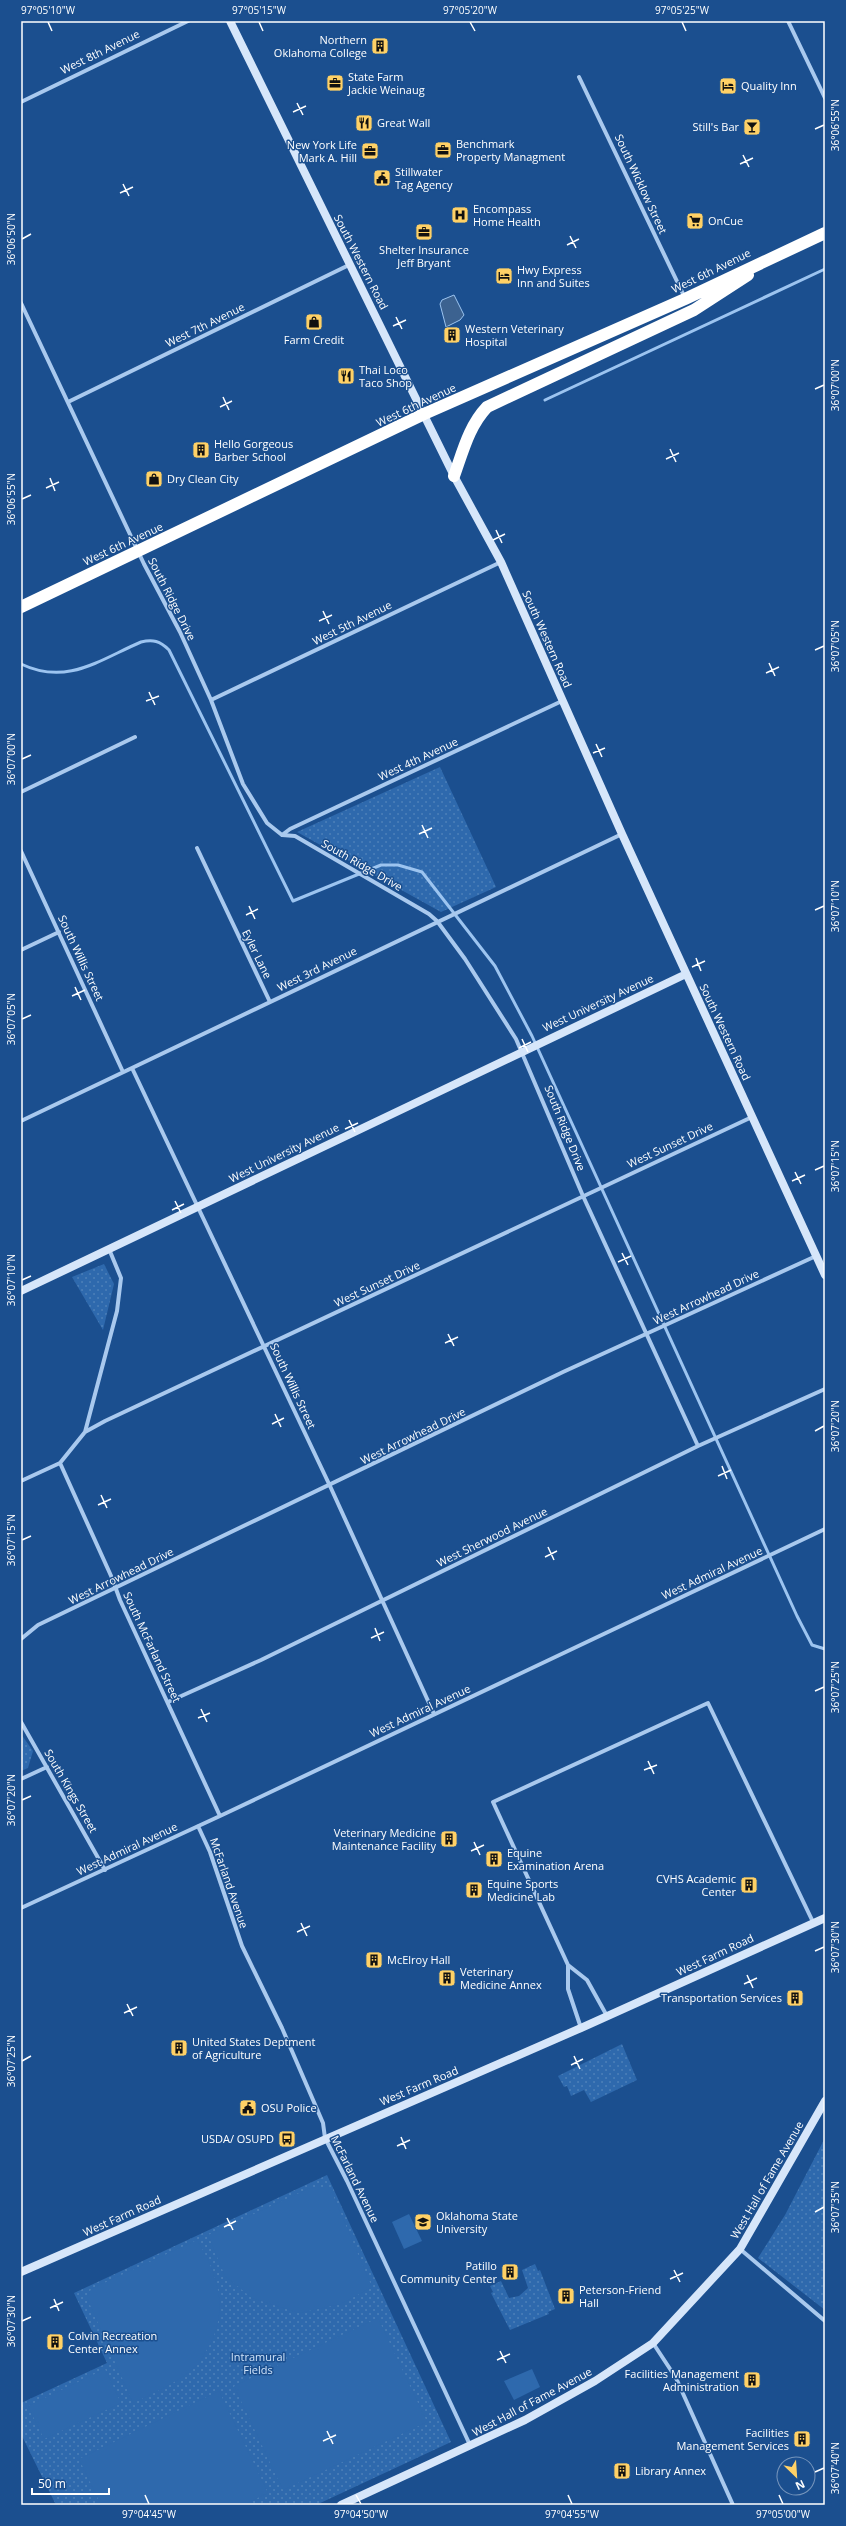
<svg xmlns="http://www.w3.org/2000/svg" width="846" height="2526" viewBox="0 0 846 2526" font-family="'Open Sans',sans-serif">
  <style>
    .grass { fill: url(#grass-dots) }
    .garden { fill: #2e69ad }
    .water { fill: #3c6290; stroke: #9cc4f0 }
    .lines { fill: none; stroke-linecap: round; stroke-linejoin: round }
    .stream { stroke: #9cc4f0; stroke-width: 3 }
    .street { stroke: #a9c9ee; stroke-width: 4 }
    .secondary { stroke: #d6e6fa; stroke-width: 8 }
    .highway { stroke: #fff; stroke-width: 12 }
    .ticks { fill: none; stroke: #fff; stroke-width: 1.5 }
    .labels { text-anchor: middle; stroke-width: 3; stroke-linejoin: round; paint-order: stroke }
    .poi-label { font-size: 11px; fill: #fff; stroke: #1b4f8f; text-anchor: start }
    .street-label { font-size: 11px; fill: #fff; stroke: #1b4f8f }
    .park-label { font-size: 11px; fill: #cfe3fa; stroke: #1b4f8f }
    .neatline { fill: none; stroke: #fff; stroke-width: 1.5 }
    .ticks-label { font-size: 10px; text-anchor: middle; fill: #fff }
  </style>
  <defs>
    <pattern id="grass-dots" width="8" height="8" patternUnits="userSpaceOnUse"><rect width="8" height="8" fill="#2e69ad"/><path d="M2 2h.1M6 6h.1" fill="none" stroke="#4d80b9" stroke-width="1.8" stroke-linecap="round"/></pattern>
  </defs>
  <rect width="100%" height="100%" fill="#1b4f8f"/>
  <path class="grass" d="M440 767 496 887 441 912 297 832Z
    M104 1264 114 1284 103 1330 72 1277Z
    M21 1734 33 1751 28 1768 21 1771Z
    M622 2044 637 2080 591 2102 584 2090 571 2096 567 2086 564 2087 558 2076Z
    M825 2138V2310L758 2258 785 2215Z
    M327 2175 451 2442 316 2505H56L21 2434V2403L107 2363 74 2293Z
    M535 2264 538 2271 540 2270 555 2309 548 2312 549 2314 510 2330 491 2293 493 2292 490 2286 501 2281 509 2298 519 2296 528 2288 522 2270Z"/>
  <path class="garden" d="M310 2188H330L372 2287 341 2304 299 2313 252 2298 225 2276 208 2235Z
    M409 2214 422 2241 404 2249 392 2222Z
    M197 2240C219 2276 230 2313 206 2351 203 2356 200 2363 196 2366 179 2382 154 2393 133 2403L87 2298 91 2289Z
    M378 2318 427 2422 283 2490 234 2386Z
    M105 2369 121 2403 44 2439 28 2406Z
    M532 2369 540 2387 514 2400 504 2381Z
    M219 2391 268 2493 243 2505H101L79 2459Z"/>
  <path class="water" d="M454 295 464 315 460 320 446 327 440 304 442 300Z"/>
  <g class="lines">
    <path class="stream" d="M545 400 825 269
      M21 664C67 686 99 660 141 642 153 639 160 641 169 650L293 901 381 865H398L422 872 495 966 532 1036 797 1616 812 1645 825 1649"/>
    <path class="street" d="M788 21 825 98
      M579 77 685 298
      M21 102 188 21
      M21 303 144 564 180 632 211 700 243 784 267 823 282 835 295 836 429 914 437 921 465 959 516 1039 583 1196 698 1446
      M68 402 349 265
      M211 700 501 562
      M21 792 135 737
      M282 835 290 829 562 701
      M197 848 270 1002
      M21 851 123 1072
      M21 950 59 932
      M132 1068 330 1486 434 1714
      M21 1121 622 834
      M85 1432 117 1311 121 1278 109 1249
      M60 1463 112 1578 120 1600 220 1816
      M21 1481 60 1463 85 1432 105 1421 752 1117
      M21 1639 38 1625 563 1372 816 1256
      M168 1702 261 1660 698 1446 825 1389
      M21 1722 105 1870
      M21 1779 47 1767
      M198 1826 210 1852 242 1946 282 2028 323 2123 325 2138 347 2181 470 2445
      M21 1908 220 1816 825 1529
      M568 1965 587 1980 607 2016
      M581 2028 568 1989V1965L493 1802 708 1703 813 1922
      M740 2249 825 2321
      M653 2343 676 2378 733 2505"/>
    <path class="secondary" d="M230 21 454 476 501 562 622 834 825 1275
      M21 1291 686 974
      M21 2272 581 2028 825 1918
      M341 2505 525 2420 595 2381 653 2343 740 2249 825 2101"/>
    <path class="highway" d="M454 476C463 451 469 426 487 407L694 310 748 275
      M21 607 424 414 685 299 825 233"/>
  </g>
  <path class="ticks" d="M48 22 52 31M259 22 263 31M470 22 475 31M682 22 686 31M297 103 303 115M293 112 306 106M815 129 824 125M743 155 749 167M740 164 753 158M123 184 129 196M120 193 133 187M570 236 576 248M22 239 31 234M567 245 579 239M396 317 402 329M393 326 406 320M815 389 824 385M223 397 229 410M220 407 232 401M670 449 676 462M666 459 679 453M50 478 55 491M46 488 59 482M22 499 31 495M496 530 502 543M493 540 505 534M323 611 329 624M319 621 332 615M815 650 824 646M769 663 775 676M766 673 779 667M149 692 155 705M146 701 159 696M596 744 602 757M593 753 605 748M22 759 31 755M422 825 428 838M419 834 432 828M249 906 255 919M815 910 824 906M246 915 258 909M696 958 701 971M692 967 705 961M75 987 81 1000M72 996 85 990M22 1019 31 1015M522 1039 528 1052M519 1048 531 1042M349 1120 355 1132M345 1129 358 1123M815 1170 824 1166M795 1172 801 1184M792 1181 805 1175M175 1201 181 1213M172 1210 184 1204M622 1253 628 1265M618 1262 631 1256M22 1280 31 1276M448 1334 454 1346M445 1343 458 1337M275 1414 281 1427M272 1424 284 1418M815 1431 824 1426M722 1466 727 1479M718 1476 731 1470M101 1495 107 1508M98 1505 111 1499M22 1540 31 1536M548 1547 554 1560M545 1557 557 1551M375 1628 380 1641M371 1638 384 1632M815 1691 824 1687M201 1709 207 1722M198 1718 210 1713M648 1761 654 1774M644 1770 657 1765M22 1800 31 1796M474 1842 480 1855M471 1851 484 1845M301 1923 307 1936M297 1932 310 1926M815 1951 824 1947M747 1975 753 1988M744 1984 757 1978M127 2004 133 2016M124 2013 137 2007M574 2056 580 2069M22 2061 31 2056M571 2065 583 2059M401 2137 406 2149M397 2146 410 2140M815 2212 824 2207M227 2218 233 2230M224 2227 236 2221M674 2270 680 2282M670 2279 683 2273M54 2299 59 2311M50 2308 63 2302M22 2321 31 2317M500 2351 506 2363M497 2360 510 2354M327 2431 333 2444M323 2441 336 2435M815 2472 824 2468M145 2495 149 2504M356 2495 361 2504M568 2495 572 2504M779 2495 783 2504"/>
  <defs>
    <g id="building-square" transform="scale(0.9)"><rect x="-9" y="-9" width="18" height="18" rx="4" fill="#ffd166" stroke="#1b4f8f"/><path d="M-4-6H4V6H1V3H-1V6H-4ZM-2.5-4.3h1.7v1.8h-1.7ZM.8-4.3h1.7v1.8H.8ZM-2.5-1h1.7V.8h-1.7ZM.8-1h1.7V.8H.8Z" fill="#111"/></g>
    <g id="office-square" transform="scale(0.9)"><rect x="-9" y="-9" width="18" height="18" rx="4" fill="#ffd166" stroke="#1b4f8f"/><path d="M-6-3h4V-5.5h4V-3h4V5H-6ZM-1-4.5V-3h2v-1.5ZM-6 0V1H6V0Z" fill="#111"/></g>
    <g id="hotel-square" transform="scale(0.9)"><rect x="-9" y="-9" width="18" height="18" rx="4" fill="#ffd166" stroke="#1b4f8f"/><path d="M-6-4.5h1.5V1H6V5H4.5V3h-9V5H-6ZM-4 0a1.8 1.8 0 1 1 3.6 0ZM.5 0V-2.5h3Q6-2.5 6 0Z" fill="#111"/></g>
    <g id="restaurant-square" transform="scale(0.9)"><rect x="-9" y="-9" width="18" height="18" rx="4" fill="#ffd166" stroke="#1b4f8f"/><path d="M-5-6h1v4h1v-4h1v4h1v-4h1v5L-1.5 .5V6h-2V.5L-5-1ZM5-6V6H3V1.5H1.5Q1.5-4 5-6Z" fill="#111"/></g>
    <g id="bar-square" transform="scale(0.9)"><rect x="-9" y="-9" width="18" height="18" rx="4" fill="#ffd166" stroke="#1b4f8f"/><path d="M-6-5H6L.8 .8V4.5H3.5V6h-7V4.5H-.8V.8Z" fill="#111"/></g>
    <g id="civic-square" transform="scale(0.9)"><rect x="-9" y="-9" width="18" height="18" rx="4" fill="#ffd166" stroke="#1b4f8f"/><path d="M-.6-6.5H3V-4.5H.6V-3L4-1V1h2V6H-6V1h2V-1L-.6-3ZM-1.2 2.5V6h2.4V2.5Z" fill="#111"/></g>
    <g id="hospital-square" transform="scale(0.9)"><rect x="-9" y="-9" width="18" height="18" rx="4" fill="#ffd166" stroke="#1b4f8f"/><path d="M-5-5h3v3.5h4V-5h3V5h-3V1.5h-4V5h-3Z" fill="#111"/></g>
    <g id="supermarket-square" transform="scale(0.9)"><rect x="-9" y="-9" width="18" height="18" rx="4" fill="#ffd166" stroke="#1b4f8f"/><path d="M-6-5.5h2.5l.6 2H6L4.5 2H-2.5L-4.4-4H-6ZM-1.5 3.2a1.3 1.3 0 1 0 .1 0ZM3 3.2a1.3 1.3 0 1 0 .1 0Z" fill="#111"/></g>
    <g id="shop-square" transform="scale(0.9)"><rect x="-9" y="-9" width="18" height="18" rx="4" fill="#ffd166" stroke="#1b4f8f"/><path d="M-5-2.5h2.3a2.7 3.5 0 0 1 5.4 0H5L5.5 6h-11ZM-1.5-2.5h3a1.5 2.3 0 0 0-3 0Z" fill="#111"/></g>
    <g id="bus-square" transform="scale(0.9)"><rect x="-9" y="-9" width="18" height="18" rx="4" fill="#ffd166" stroke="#1b4f8f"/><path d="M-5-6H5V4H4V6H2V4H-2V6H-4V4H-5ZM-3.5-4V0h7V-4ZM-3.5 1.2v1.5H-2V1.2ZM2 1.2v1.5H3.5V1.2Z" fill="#111"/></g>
    <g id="university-square" transform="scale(0.9)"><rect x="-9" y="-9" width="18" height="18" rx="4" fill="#ffd166" stroke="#1b4f8f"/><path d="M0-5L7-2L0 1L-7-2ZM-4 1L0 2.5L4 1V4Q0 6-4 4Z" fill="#111"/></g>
  </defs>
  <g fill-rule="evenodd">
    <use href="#building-square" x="380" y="46"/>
    <use href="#office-square" x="335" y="83"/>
    <use href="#hotel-square" x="728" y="86"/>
    <use href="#restaurant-square" x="364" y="123"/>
    <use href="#bar-square" x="752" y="127"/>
    <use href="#office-square" x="443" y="150"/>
    <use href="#office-square" x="370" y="151"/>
    <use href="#civic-square" x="382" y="178"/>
    <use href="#hospital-square" x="460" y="215"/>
    <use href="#supermarket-square" x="695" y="221"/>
    <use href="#office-square" x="424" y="232"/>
    <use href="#hotel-square" x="504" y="276"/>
    <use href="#shop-square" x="314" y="322"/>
    <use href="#building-square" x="452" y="335"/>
    <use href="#restaurant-square" x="346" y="376"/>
    <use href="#building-square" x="201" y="450"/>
    <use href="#shop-square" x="154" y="479"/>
    <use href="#building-square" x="449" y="1839"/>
    <use href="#building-square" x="494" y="1859"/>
    <use href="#building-square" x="749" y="1885"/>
    <use href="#building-square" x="474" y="1890"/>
    <use href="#building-square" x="374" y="1960"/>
    <use href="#building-square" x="447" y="1978"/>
    <use href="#building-square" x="795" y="1998"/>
    <use href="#building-square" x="179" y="2048"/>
    <use href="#civic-square" x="248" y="2108"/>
    <use href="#bus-square" x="287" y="2139"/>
    <use href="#university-square" x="423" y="2222"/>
    <use href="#building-square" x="510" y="2272"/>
    <use href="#building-square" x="566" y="2296"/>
    <use href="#building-square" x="55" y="2342"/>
    <use href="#building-square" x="752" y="2380"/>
    <use href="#building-square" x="802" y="2439"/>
    <use href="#building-square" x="622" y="2471"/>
  </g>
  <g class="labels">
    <g class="poi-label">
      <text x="367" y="44" text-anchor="end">Northern<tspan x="367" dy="13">Oklahoma College</tspan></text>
      <text x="348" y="81">State Farm<tspan x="348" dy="13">Jackie Weinaug</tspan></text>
      <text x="741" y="90">Quality Inn</text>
      <text x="377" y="127">Great Wall</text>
      <text x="739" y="131" text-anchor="end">Still's Bar</text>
      <text x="456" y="148">Benchmark<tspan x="456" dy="13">Property Managment</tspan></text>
      <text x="357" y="149" text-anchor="end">New York Life<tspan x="357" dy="13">Mark A. Hill</tspan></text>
      <text x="395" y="176">Stillwater<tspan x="395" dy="13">Tag Agency</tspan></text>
      <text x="473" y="213">Encompass<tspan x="473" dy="13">Home Health</tspan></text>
      <text x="708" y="225">OnCue</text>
      <text x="424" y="254" text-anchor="middle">Shelter Insurance<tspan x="424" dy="13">Jeff Bryant</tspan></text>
      <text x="517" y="274">Hwy Express<tspan x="517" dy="13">Inn and Suites</tspan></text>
      <text x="465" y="333">Western Veterinary<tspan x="465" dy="13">Hospital</tspan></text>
      <text x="314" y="344" text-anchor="middle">Farm Credit</text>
      <text x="359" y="374">Thai Loco<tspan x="359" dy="13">Taco Shop</tspan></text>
      <text x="214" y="448">Hello Gorgeous<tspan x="214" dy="13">Barber School</tspan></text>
      <text x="167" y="483">Dry Clean City</text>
      <text x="436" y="1837" text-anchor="end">Veterinary Medicine<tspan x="436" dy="13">Maintenance Facility</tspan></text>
      <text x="507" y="1857">Equine<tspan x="507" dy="13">Examination Arena</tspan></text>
      <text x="736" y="1883" text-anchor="end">CVHS Academic<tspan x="736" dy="13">Center</tspan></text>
      <text x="487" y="1888">Equine Sports<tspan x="487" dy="13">Medicine Lab</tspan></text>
      <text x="387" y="1964">McElroy Hall</text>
      <text x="460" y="1976">Veterinary<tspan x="460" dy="13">Medicine Annex</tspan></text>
      <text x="782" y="2002" text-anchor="end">Transportation Services</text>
      <text x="192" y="2046">United States Deptment<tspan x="192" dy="13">of Agriculture</tspan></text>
      <text x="261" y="2112">OSU Police</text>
      <text x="274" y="2143" text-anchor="end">USDA/ OSUPD</text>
      <text x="436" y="2220">Oklahoma State<tspan x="436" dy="13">University</tspan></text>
      <text x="497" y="2270" text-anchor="end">Patillo<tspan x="497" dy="13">Community Center</tspan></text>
      <text x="579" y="2294">Peterson-Friend<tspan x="579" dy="13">Hall</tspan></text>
      <text x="68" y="2340">Colvin Recreation<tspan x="68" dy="13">Center Annex</tspan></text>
      <text x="739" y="2378" text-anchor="end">Facilities Management<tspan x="739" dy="13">Administration</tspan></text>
      <text x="789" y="2437" text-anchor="end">Facilities<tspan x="789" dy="13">Management Services</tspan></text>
      <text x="635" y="2475">Library Annex</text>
    </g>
    <g class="street-label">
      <text transform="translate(100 52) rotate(-26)" y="4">West 8th Avenue</text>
      <text transform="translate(641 184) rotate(65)" y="4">South Wicklow Street</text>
      <text transform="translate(361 262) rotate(63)" y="4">South Western Road</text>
      <text transform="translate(711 271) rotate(-26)" y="4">West 6th Avenue</text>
      <text transform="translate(205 325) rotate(-26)" y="4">West 7th Avenue</text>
      <text transform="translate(416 405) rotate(-25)" y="4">West 6th Avenue</text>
      <text transform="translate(123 544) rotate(-25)" y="4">West 6th Avenue</text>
      <text transform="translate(172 599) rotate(63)" y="4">South Ridge Drive</text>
      <text transform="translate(352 623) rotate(-26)" y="4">West 5th Avenue</text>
      <text transform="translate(547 639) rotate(66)" y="4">South Western Road</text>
      <text transform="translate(418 759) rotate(-25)" y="4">West 4th Avenue</text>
      <text transform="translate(362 865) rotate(30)" y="4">South Ridge Drive</text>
      <text transform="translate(257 954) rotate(64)" y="4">Eyler Lane</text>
      <text transform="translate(81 958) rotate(65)" y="4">South Willis Street</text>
      <text transform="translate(317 969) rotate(-26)" y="4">West 3rd Avenue</text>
      <text transform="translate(598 1003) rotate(-25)" y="4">West University Avenue</text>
      <text transform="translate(725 1032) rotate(65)" y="4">South Western Road</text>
      <text transform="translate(565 1128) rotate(68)" y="4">South Ridge Drive</text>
      <text transform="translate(670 1145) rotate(-25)" y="4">West Sunset Drive</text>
      <text transform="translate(284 1153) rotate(-26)" y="4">West University Avenue</text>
      <text transform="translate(377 1284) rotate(-25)" y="4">West Sunset Drive</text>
      <text transform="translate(706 1297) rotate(-25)" y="4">West Arrowhead Drive</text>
      <text transform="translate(293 1386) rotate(65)" y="4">South Willis Street</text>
      <text transform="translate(413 1436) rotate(-26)" y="4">West Arrowhead Drive</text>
      <text transform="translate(492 1537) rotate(-26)" y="4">West Sherwood Avenue</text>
      <text transform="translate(712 1573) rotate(-25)" y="4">West Admiral Avenue</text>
      <text transform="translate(121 1576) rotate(-26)" y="4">West Arrowhead Drive</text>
      <text transform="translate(152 1647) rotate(65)" y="4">South McFarland Street</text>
      <text transform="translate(420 1711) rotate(-25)" y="4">West Admiral Avenue</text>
      <text transform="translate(71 1791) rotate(60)" y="4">South Kings Street</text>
      <text transform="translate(127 1849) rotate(-25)" y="4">West Admiral Avenue</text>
      <text transform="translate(229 1883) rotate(71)" y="4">McFarland Avenue</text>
      <text transform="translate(715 1955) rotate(-25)" y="4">West Farm Road</text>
      <text transform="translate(419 2086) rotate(-23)" y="4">West Farm Road</text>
      <text transform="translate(355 2179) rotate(64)" y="4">McFarland Avenue</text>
      <text transform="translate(767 2180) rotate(-60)" y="4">West Hall of Fame Avenue</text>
      <text transform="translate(122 2216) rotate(-24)" y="4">West Farm Road</text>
      <text transform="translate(532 2402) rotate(-28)" y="4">West Hall of Fame Avenue</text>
    </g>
    <g class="park-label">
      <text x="258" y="2361">Intramural<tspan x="258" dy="13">Fields</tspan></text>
    </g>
  </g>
  <rect width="846" height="2526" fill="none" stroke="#1b4f8f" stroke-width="44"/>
  <g transform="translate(796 2476) rotate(155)"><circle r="19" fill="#1b4f8f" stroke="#7695bc"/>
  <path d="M0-3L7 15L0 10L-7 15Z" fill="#ffd166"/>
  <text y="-6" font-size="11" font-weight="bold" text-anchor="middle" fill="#ffffff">N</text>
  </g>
  <path d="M32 2488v6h77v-6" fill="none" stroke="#ffffff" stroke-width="2"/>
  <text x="38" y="2488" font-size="12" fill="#ffffff" stroke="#1b4f8f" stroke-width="3" paint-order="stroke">50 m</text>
  <rect x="22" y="22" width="802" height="2482" class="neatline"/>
  <g class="ticks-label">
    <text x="48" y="14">97°05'10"W</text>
    <text x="259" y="14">97°05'15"W</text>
    <text x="470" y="14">97°05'20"W</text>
    <text x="682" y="14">97°05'25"W</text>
    <text transform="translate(835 125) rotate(-90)" y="4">36°06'55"N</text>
    <text transform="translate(11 239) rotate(-90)" y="4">36°06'50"N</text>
    <text transform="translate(835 385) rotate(-90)" y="4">36°07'00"N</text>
    <text transform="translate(11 499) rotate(-90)" y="4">36°06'55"N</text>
    <text transform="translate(835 646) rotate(-90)" y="4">36°07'05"N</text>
    <text transform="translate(11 759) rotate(-90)" y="4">36°07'00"N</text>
    <text transform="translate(835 906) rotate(-90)" y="4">36°07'10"N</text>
    <text transform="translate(11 1019) rotate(-90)" y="4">36°07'05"N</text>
    <text transform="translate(835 1166) rotate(-90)" y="4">36°07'15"N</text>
    <text transform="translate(11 1280) rotate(-90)" y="4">36°07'10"N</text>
    <text transform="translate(835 1426) rotate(-90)" y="4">36°07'20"N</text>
    <text transform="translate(11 1540) rotate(-90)" y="4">36°07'15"N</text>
    <text transform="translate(835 1687) rotate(-90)" y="4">36°07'25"N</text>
    <text transform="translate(11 1800) rotate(-90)" y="4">36°07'20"N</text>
    <text transform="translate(835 1947) rotate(-90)" y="4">36°07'30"N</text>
    <text transform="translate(11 2061) rotate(-90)" y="4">36°07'25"N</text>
    <text transform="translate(835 2207) rotate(-90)" y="4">36°07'35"N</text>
    <text transform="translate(11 2321) rotate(-90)" y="4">36°07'30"N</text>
    <text transform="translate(835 2468) rotate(-90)" y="4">36°07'40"N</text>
    <text x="149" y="2518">97°04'45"W</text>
    <text x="361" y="2518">97°04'50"W</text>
    <text x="572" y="2518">97°04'55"W</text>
    <text x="783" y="2518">97°05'00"W</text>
  </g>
</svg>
